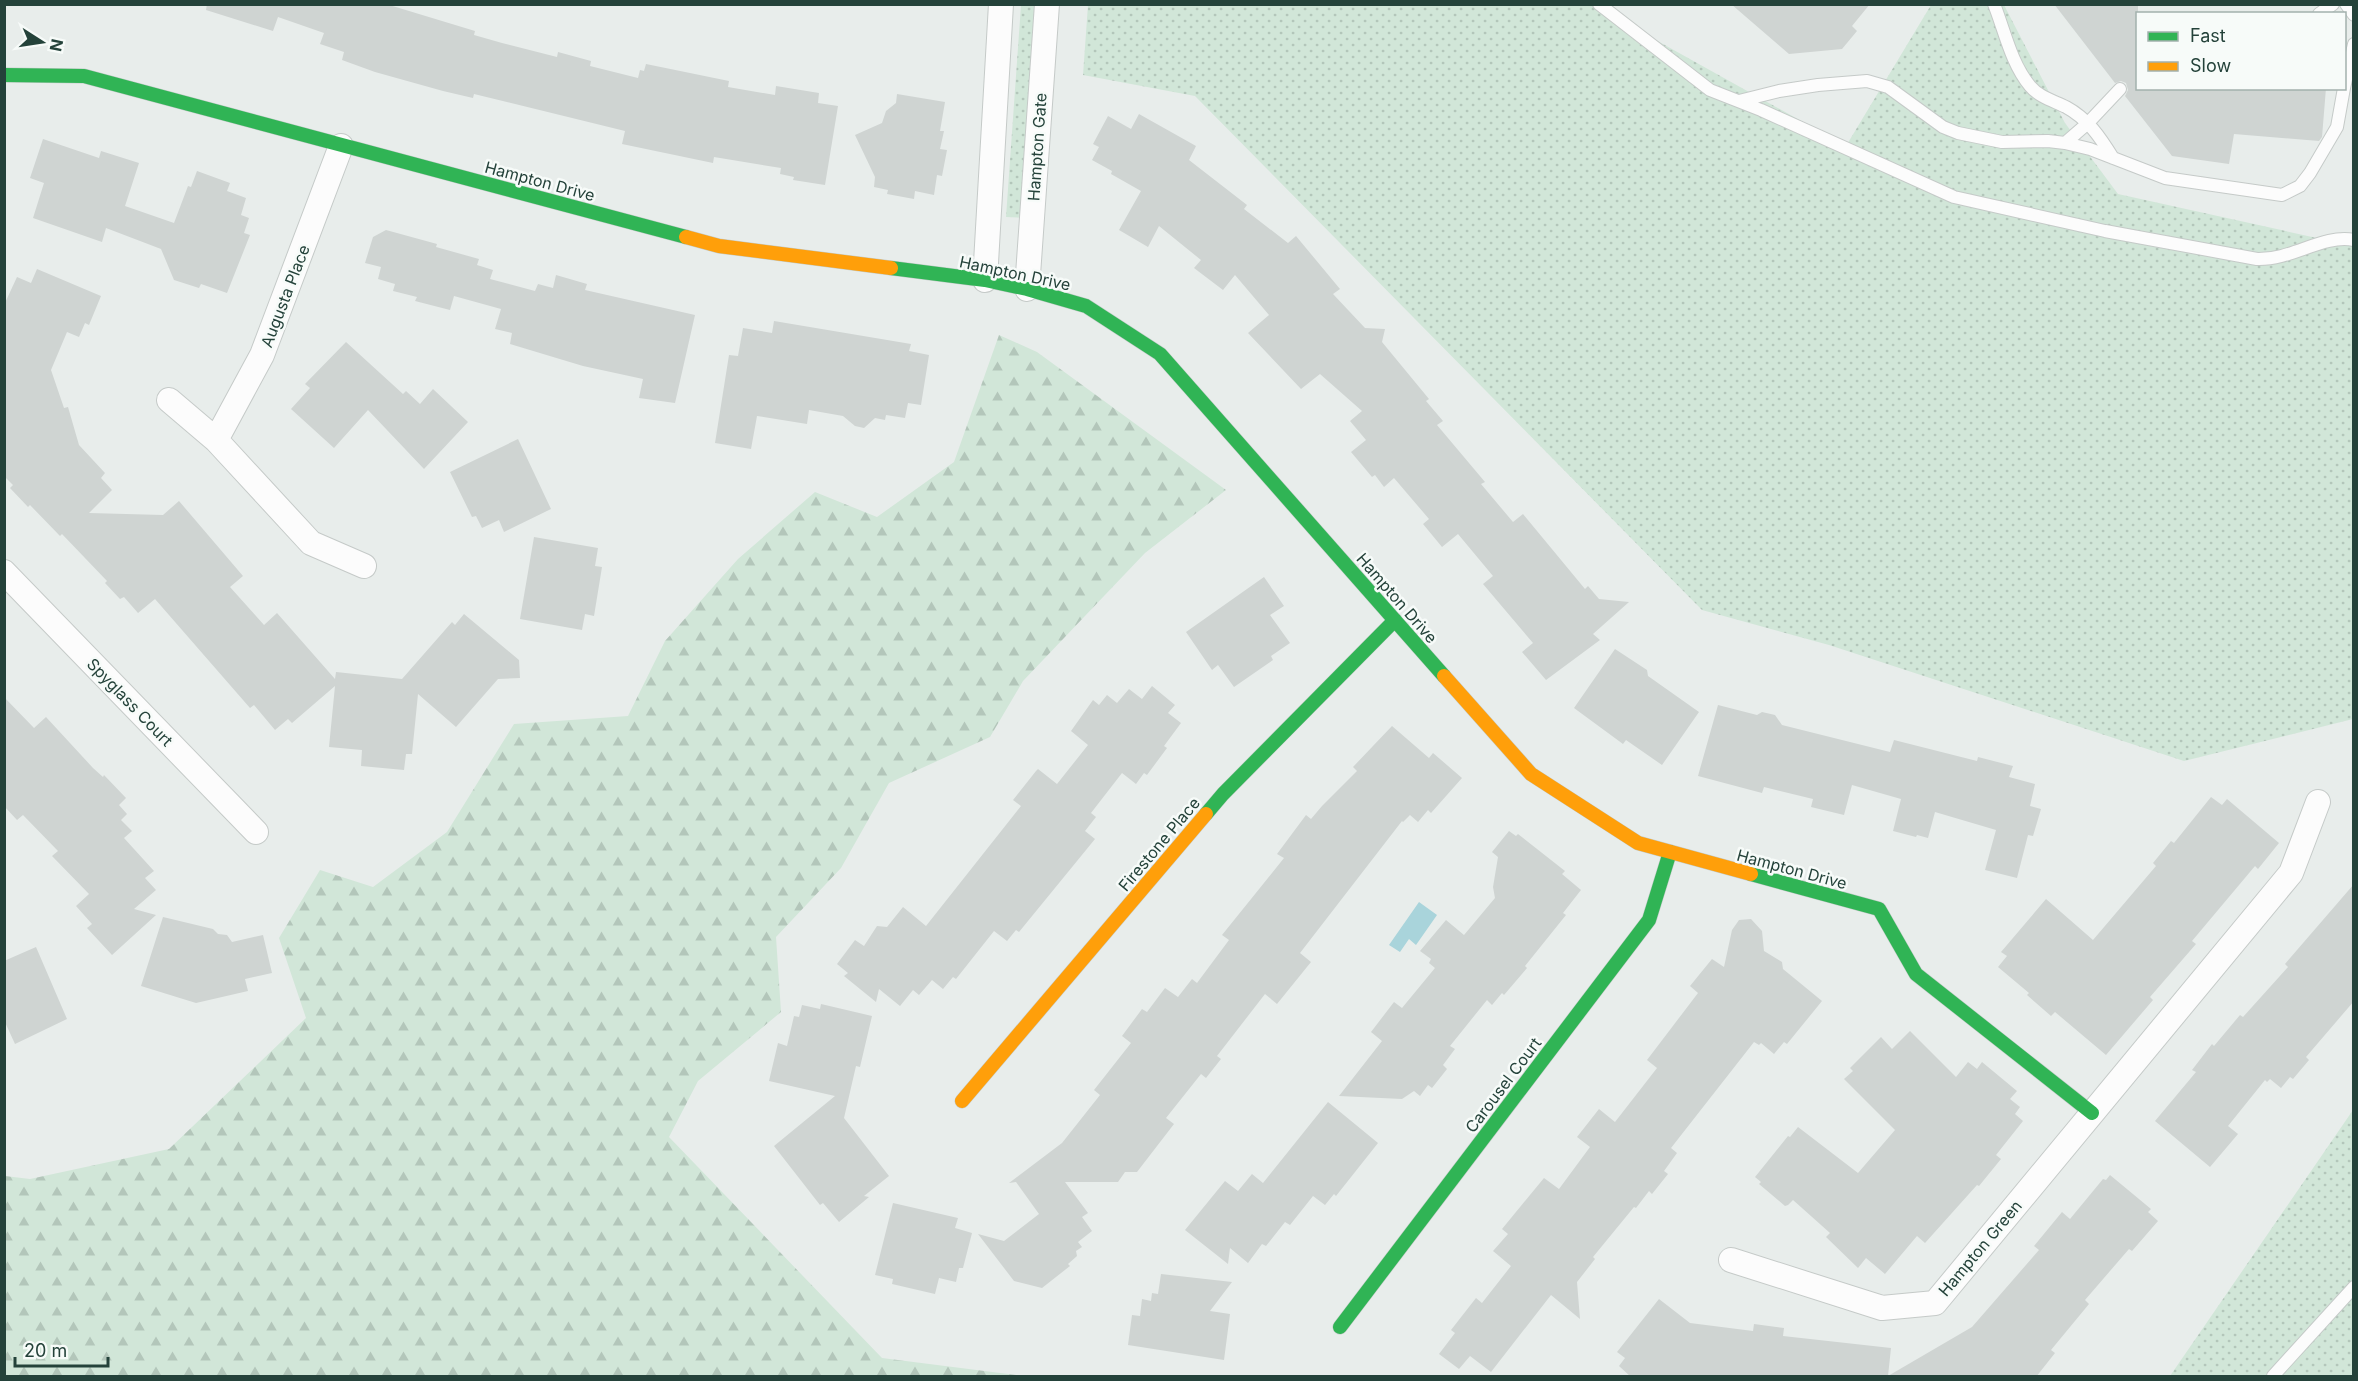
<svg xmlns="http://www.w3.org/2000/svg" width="2358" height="1381" viewBox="0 0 2358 1381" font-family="Inter,sans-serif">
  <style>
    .grass { fill: url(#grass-dots) }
    .forest { fill: url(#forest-firs) }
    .water { fill: #a9d4db }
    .building { fill: #cfd4d2 }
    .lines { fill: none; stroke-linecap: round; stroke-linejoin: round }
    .lane-casing { stroke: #c5cac8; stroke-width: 14 }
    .street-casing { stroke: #c5cac8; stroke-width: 26 }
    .fast-casing { stroke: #c3cbc8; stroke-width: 15 }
    .slow-casing { stroke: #c3cbc8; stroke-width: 15 }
    .lane { stroke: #fcfcfc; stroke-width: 12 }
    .street { stroke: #fcfcfc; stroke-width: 24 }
    .fast { stroke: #30b455; stroke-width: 14 }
    .slow { stroke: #ff9f0a; stroke-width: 14 }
    .labels { text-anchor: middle; stroke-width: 5; stroke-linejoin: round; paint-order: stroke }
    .street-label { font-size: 16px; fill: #24423a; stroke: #f7fbf9 }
  </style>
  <defs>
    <pattern id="grass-dots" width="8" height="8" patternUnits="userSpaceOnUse" patternTransform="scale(1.5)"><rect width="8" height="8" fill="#d1e6d8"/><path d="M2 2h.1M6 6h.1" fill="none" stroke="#b3c6ba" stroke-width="1.8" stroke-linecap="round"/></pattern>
    <pattern id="forest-firs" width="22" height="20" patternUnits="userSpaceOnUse" patternTransform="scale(1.5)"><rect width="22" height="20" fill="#d1e6d8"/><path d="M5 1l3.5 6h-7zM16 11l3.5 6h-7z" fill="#b3c6ba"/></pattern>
  </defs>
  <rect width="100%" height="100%" fill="#e8edeb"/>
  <path class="grass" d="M1021 5H1041L1027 218 1006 217Z
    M1088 5H1593L1846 146 1931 5H2004L2065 123 2118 194 2353 246V719L2184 761 1829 645 1702 610 1195 96 1083 75Z
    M2353 1110V1376H2170Z"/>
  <path class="forest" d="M999 335 1037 352 1226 490 1145 553 1023 681 990 737 889 783 841 868 776 937 781 1012 698 1081 669 1137 882 1358 1023 1376H5V1176L30 1179 169 1149 306 1018 279 938 320 870 373 887 447 832 514 724 628 716 665 641 738 559 815 492 877 517 954 462Z"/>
  <path class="water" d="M1419 902 1437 915 1416 945 1409 939 1400 952 1389 945Z"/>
  <path class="building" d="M207 4H386L475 31 474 35 502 43 557 57 558 52 591 61 590 66 638 78 640 70 644 71 646 64 729 81 728 87 775 95 776 86 819 93 818 103 838 106 825 185 793 180 794 177 780 174 781 168 714 157 713 163 622 144 625 131 474 94 473 98 443 91 375 72 342 60 344 52 320 44 324 33 278 17 273 31 206 10Z
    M1731 4H1870L1852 26 1857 31 1842 49 1789 54Z
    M2054 4H2138V88H2326L2322 137 2319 141 2234 134 2229 164 2172 156 2125 96 2128 90 2126 83 2121 81 2115 83Z
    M897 94 945 102 940 131H944L940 149 947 150 942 176 937 175 934 195 915 191 914 199 887 194 888 190 874 187 875 177 855 135 882 123 886 111 896 103Z
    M1139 114 1196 146 1189 160 1247 205 1244 209 1288 243 1296 236 1340 289 1333 294 1365 328 1385 329 1382 342 1429 399 1426 401 1443 421 1437 425 1485 482 1481 484 1513 522 1523 514 1585 589 1588 586 1599 599 1629 602 1593 634 1600 640 1546 680 1522 652 1533 643 1483 584 1493 576 1458 534 1442 547 1423 524 1429 519 1394 478 1384 487 1375 475 1372 477 1351 452 1366 440 1350 421 1362 411 1320 374 1301 389 1248 333 1269 315 1235 275 1223 290 1194 268 1201 260 1159 226 1148 247 1119 230 1141 191 1111 174 1112 171 1092 160 1099 147 1093 144 1108 116 1131 129Z
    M43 139 99 158 101 151 139 163 125 206 174 223 188 186 191 187 197 171 230 183 227 191 246 198 241 215 249 218 244 233 250 235 227 293 201 284 199 288 174 280 161 249 106 228 102 242 33 218 44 183 30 178Z
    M386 230 437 244 436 247 479 259 477 265 493 270 490 279 535 291 538 284 553 288 556 275 587 284 585 290 695 315 675 403 639 398 643 379 583 366 510 344 512 333 495 329 501 309 454 296 450 310 415 301 417 297 393 291 395 284 378 279 381 267 365 263 373 237Z
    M37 269 101 296 89 325 85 323 79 337 67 332 51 370 64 408 68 407 79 445 105 473 101 478 112 490 89 513 163 515 179 501 243 576 230 587 264 625 277 613 335 679 336 672 402 679 452 622 455 625 464 614 519 660 520 678 498 679 456 727 418 694 412 754H406L404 770 361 766 362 750 329 747 335 686 292 723 288 719 275 730 254 705 250 708 155 599 138 613 124 597 120 599 105 583 107 581 62 534 60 536 30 505 28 507 10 488 13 485 4 476V305L17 277 31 283Z
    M774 321 911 344 909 351 929 355 921 405 908 403 905 418 886 415 885 420 875 418 864 428 855 426 843 416 809 410 807 424 757 416 751 449 715 443 729 355 738 356 743 328 772 333Z
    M346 342 403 394 406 391 420 404 433 389 468 422 424 469 368 410 334 448 291 409 310 388 305 384Z
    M518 439 551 509 504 532 499 520 482 528 476 516 472 517 450 472Z
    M534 537 598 548 595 566 602 567 594 616 585 614 582 630 520 619Z
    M1264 577 1284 606 1270 615 1290 643 1271 656 1273 660 1234 687 1218 665 1212 670 1186 632Z
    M1615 649 1647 670 1648 676 1699 712 1662 765 1626 740 1623 744 1574 708Z
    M1152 686 1175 705 1168 713 1181 723 1164 746 1167 748 1147 775 1144 773 1136 784 1122 773 1091 813 1096 817 1085 831 1095 839 1019 932 1016 930 1007 941 994 931 956 979 953 977 943 989 932 980 919 995 913 990 900 1006 879 989 876 1002 844 976 848 973 837 964 855 940 864 946 877 926 887 927 903 907 926 926 1021 806 1013 800 1036 771 1038 769 1057 784 1088 745 1071 731 1093 700 1099 705 1107 695 1117 703 1129 689 1142 699Z
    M4 697 34 728 46 717 93 768 103 777 104 775 126 798 119 805 127 814 121 820 132 831 124 838 154 871 145 878 156 890 134 909 156 915 112 955 87 928 92 924 76 906 89 894 52 856 58 851 23 815 17 820 4 806Z
    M1718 705 1757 715 1762 712 1775 715 1782 725 1890 752 1894 740 1977 761 1978 757 2013 766 2009 777 2035 784 2030 806 2041 809 2033 836 2028 835 2017 878 1985 870 1996 830 1935 812 1928 838 1917 835 1916 837 1893 831 1901 799 1852 785 1844 815 1811 807 1813 799 1764 787 1762 793 1698 776Z
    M1392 726 1429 758 1433 753 1462 778 1431 813 1428 810 1418 822 1410 815 1403 822 1402 821 1300 953 1311 962 1277 1004 1265 994 1217 1056 1221 1059 1206 1078 1201 1074 1166 1118 1174 1124 1137 1172H1125L1118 1182H1065L1088 1213 1082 1217 1092 1231 1078 1242 1082 1247 1076 1251 1077 1256 1068 1264 1070 1266 1042 1288 1014 1281 978 1234 1004 1241 1039 1214 1016 1182 1009 1183 1062 1143 1100 1095 1094 1090 1131 1043 1122 1036 1142 1009 1147 1012 1165 988 1178 997 1192 979 1197 983 1229 940 1222 935 1284 858 1277 854 1306 815 1311 819 1322 806 1357 771 1353 767Z
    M2211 797 2222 805 2227 799 2279 843 2258 869 2255 866 2192 941 2196 944 2150 997 2153 1000 2106 1055 2055 1012 2051 1016 2027 995 2029 993 1998 967 2007 956 2001 952 2046 899 2093 940 2156 866 2153 863 2171 841 2174 843Z
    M1509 831 1516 836 1518 834 1565 871 1562 874 1581 890 1563 913 1566 915 1525 966 1527 968 1504 995 1502 993 1492 1005 1487 1000 1450 1046 1455 1049 1443 1065 1447 1069 1432 1088 1428 1085 1420 1096 1414 1091 1402 1099 1339 1096 1382 1041 1371 1032 1394 1002 1402 1008 1435 968 1429 963 1431 959 1420 951 1446 920 1464 935 1495 898 1493 887 1498 857 1492 852Z
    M2354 884V1001L2306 1057 2309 1060 2293 1079 2290 1077 2281 1088 2270 1079 2267 1082 2265 1080 2228 1126 2238 1134 2210 1167 2155 1121 2196 1072 2192 1070 2212 1044 2214 1046 2240 1015 2243 1017 2288 967 2285 964Z
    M163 917 213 929 218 934 227 935 232 942 263 935 272 973 245 979 248 991 196 1003 141 986Z
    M1751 919 1762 931 1764 951 1782 962 1783 969 1822 1001 1787 1044 1784 1042 1774 1054 1761 1043 1759 1045 1754 1042 1671 1148 1677 1153 1664 1171 1668 1174 1652 1194 1649 1191 1636 1208 1634 1207 1593 1257 1595 1259 1577 1282 1580 1319 1551 1295 1491 1372 1470 1356 1459 1369 1439 1354 1455 1333 1451 1330 1476 1298 1482 1303 1511 1266 1493 1251 1508 1234 1502 1229 1544 1178 1559 1189 1590 1147 1577 1137 1599 1109 1615 1122 1657 1068 1647 1060 1698 993 1690 986 1712 959 1724 967 1732 930 1739 920Z
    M36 947 67 1019 15 1044 4 1020V961Z
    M821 1004 872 1016 860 1067 856 1066 844 1118 889 1176 864 1196 869 1197 839 1222 823 1203 820 1205 774 1146 835 1096 769 1081 778 1043 787 1046 794 1016 799 1017 802 1005 820 1009Z
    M1910 1031 1956 1077 1968 1062 1977 1069 1982 1062 2017 1091 2010 1099 2020 1107 2015 1114 2023 1121 1996 1155 2001 1159 1979 1186 1977 1185 1925 1243 1917 1236 1885 1274 1866 1258 1858 1268 1826 1237 1830 1233 1793 1200 1788 1205 1785 1206 1759 1184 1761 1182 1755 1177 1788 1136 1790 1137 1798 1127 1858 1173 1895 1130 1844 1079 1853 1071 1850 1068 1881 1037 1892 1049Z
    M1328 1102 1378 1143 1336 1196 1334 1194 1325 1205 1313 1196 1290 1225 1285 1222 1266 1246 1262 1244 1248 1263 1230 1248 1228 1264 1185 1230 1225 1181 1238 1191 1252 1174 1263 1183Z
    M2110 1175 2151 1209 2148 1212 2158 1221 2132 1251 2129 1249 2085 1300 2089 1304 2051 1350 2055 1353 2036 1377H1631L1619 1366 1625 1358 1617 1352 1659 1299 1690 1323 1753 1331 1754 1324 1784 1328 1783 1336 1891 1348 1888 1376 1972 1327 2039 1250 2034 1246 2062 1212 2070 1219 2103 1179 2106 1180Z
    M893 1203 958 1218 955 1228 972 1233 963 1268H959L956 1282 939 1278 935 1294 892 1284 893 1279 875 1275Z
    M1161 1274 1232 1282 1210 1311 1230 1314 1224 1360 1128 1345 1132 1315 1140 1316 1142 1299 1151 1301 1152 1293 1158 1294Z"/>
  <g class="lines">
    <g class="lane-casing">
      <path id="lane" d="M1599 4 1710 90 1761 110 1954 197 2105 231 2257 259C2293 260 2322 234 2354 240
        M1994 4C2005 32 2011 63 2030 86 2039 97 2054 101 2066 107 2088 119 2100 137 2113 158
        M2346 4 2354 15
        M2319 14 2333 4
        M2344 88 2354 44
        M1739 101 1779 91 1818 85 1867 81 1888 87 1943 127 1958 133 2002 142 2048 141 2065 143 2090 149 2165 178 2282 195 2300 186 2310 173 2337 127 2344 88
        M2065 143 2088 123 2120 89
        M2273 1376 2354 1287"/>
    </g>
    <g class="street-casing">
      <path id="street" d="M985 280 1001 4
        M1027 289 1047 4
        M169 400 216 440 311 543 364 566
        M216 440 262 355 341 146
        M4 572 256 832
        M1731 1260 1882 1308 1935 1303 2291 873 2318 802"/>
    </g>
    <g class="fast-casing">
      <path id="fast" d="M4 75 84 76 686 237
        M891 268 985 280 1027 289 1086 306 1160 354 1444 676
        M1206 814 1223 794 1395 620
        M1751 874 1879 909 1916 974 2092 1113
        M1340 1327 1649 920 1670 852"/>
    </g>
    <g class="slow-casing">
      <path id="slow" d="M686 237 719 246 891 268
        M1444 676 1531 774 1638 843 1751 874
        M962 1101 1206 814"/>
    </g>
    <use href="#lane" class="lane"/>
    <use href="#street" class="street"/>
    <use href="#fast" class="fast"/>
    <use href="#slow" class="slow"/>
  </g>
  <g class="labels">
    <g class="street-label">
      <text transform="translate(1037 147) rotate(-86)" y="6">Hampton Gate</text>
      <text transform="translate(540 181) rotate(15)" y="6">Hampton Drive</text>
      <text transform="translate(1015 273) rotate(12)" y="6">Hampton Drive</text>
      <text transform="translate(285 296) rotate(-69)" y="6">Augusta Place</text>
      <text transform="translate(1397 598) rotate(49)" y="6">Hampton Drive</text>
      <text transform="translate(130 702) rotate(46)" y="6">Spyglass Court</text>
      <text transform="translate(1159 844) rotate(-50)" y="6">Firestone Place</text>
      <text transform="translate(1792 869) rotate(15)" y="6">Hampton Drive</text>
      <text transform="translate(1503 1085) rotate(-53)" y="6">Carousel Court</text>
      <text transform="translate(1980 1248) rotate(-50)" y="6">Hampton Green</text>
    </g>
  </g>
  <rect width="2358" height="1381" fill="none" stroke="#24423a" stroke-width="12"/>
  <rect x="2136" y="12" width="210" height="78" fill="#f7fbf9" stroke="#a3b1ad" stroke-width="1.5"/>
  <rect x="2148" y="32" width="30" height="9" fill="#30b455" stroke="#a3b1ad" stroke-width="1.5"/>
  <text x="2190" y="42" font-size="18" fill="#24423a">Fast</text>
  <rect x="2148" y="62" width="30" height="9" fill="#ff9f0a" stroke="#a3b1ad" stroke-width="1.5"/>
  <text x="2190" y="72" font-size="18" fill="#24423a">Slow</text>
  <g transform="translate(42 42) rotate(102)" stroke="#f7fbf9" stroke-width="4.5" paint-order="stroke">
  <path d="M0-4.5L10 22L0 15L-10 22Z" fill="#24423a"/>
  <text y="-9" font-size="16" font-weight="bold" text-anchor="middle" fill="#24423a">N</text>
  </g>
  <path d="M15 1357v9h93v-9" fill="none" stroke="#24423a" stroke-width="3"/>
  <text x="24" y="1357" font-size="18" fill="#24423a" stroke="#f7fbf9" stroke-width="4.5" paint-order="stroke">20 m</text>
</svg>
